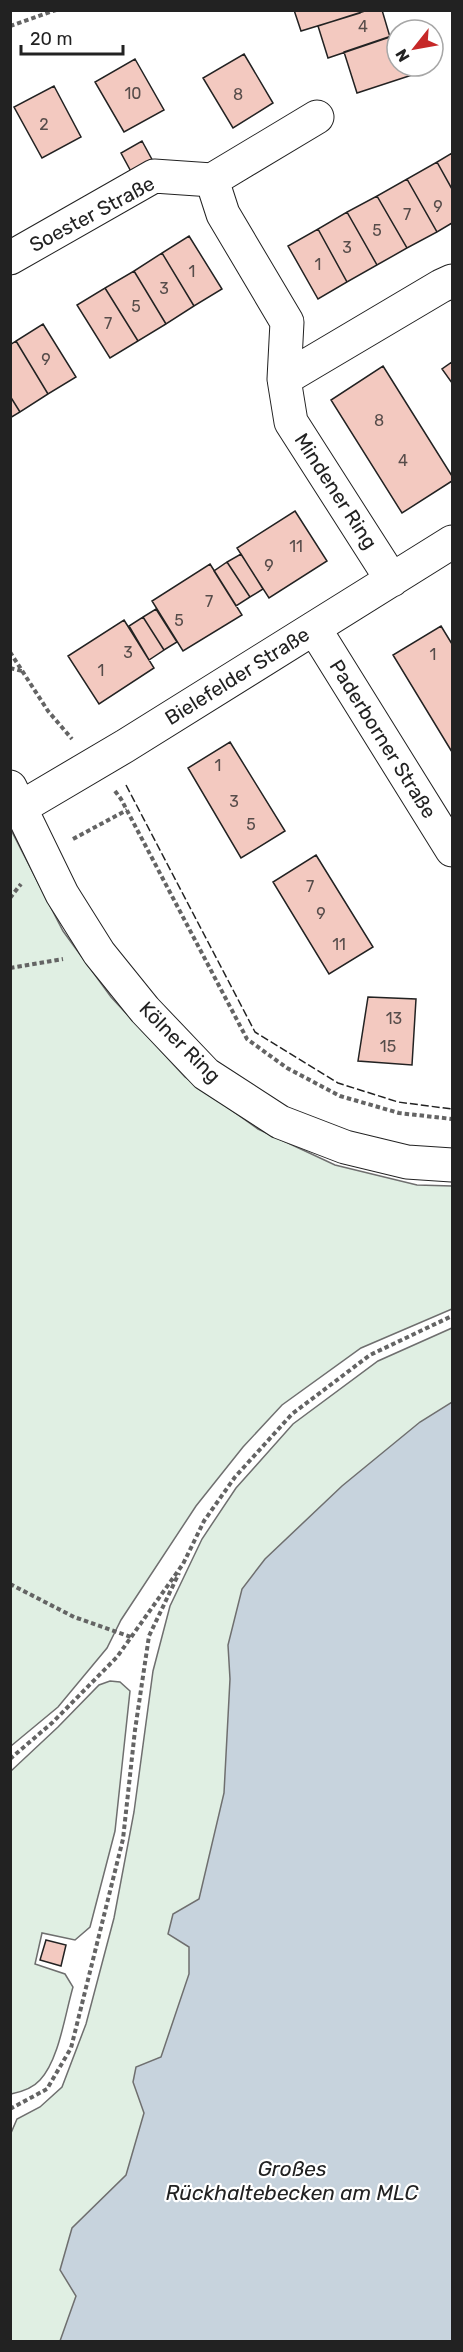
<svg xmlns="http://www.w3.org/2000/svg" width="463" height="2352" viewBox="0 0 463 2352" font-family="Rubik,sans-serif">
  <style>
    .green { fill: #e0efe3; stroke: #6f6f6f; stroke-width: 1.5 }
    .water { fill: #c7d3dd; stroke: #6f6f6f; stroke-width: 1.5 }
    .building { fill: #f3c9c0; stroke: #222; stroke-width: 1.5 }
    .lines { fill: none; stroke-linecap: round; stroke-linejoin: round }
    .minor-casing { stroke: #222; stroke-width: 35 }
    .path { stroke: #646464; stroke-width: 4; stroke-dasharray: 4.5 3; stroke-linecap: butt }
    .minor { stroke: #fff; stroke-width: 33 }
    .fence { stroke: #222; stroke-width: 1.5; stroke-dasharray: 8 3; stroke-linecap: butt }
    .labels { text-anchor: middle; stroke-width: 4.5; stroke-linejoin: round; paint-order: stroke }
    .number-label { font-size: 16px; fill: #564c4a }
    .street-label { font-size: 20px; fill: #222; stroke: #fff }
    .water-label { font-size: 21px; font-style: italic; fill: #222; stroke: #fff }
  </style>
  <rect width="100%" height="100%" fill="#fff"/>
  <path class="green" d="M10 828 63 931 111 997 185 1077 258 1129 335 1165 417 1185 452 1186V1309L361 1348 282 1405 243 1447 196 1506 121 1620 107 1648 58 1707 11 1746Z
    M452 1328V2341L11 2342V2133L17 2119 40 2107 62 2087 86 2024 114 1918 134 1812 153 1671 170 1606 202 1539 236 1488 293 1424 378 1361Z
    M110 1681 120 1682 130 1691 115 1831 90 1927 75 1940 42 1933 35 1964 65 1974 73 1987C65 2014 59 2060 40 2080 33 2088 21 2092 11 2094V1771L58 1727 99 1685Z"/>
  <path class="water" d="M452 1402V2341H60L76 2296 60 2270 72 2228 126 2175 144 2113 133 2082 136 2067 161 2057 189 1974V1947L168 1934 173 1914 199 1899 224 1793 230 1679 228 1645 242 1589 265 1559 342 1486 420 1422Z"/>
  <path class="building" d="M294 10H359L360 13 301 31Z
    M368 10H382L390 37 328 58 318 26Z
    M397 34V66H409L412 75 357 93 344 52Z
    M244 54 273 103 233 128 203 78Z
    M135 59 164 110 124 132 95 82Z
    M54 86 81 137 42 158 14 107Z
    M142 141 155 165 134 177 121 153Z
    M452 153V189L437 162Z
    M437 162 452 189V223L437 232 407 179Z
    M407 179 437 232 407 248 377 196Z
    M377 196 407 248 377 265 347 212Z
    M347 212 377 265 347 282 318 229Z
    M318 229 347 282 318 299 288 246Z
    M189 236 222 289 194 306 162 253Z
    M162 253 194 306 166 324 134 271Z
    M134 271 166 324 138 341 105 288Z
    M105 288 138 341 110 358 77 305Z
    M43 324 76 377 48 394 16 341Z
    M16 341 48 394 20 412 10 396V345Z
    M452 362V383L442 369Z
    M383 366 452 476V481L402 513 331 400Z
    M10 396 20 412 10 418Z
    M295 511 327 561 269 598 237 548Z
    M241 554 263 589 250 597 227 562Z
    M227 562 250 597 236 606 214 571Z
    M210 564 242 615 183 651 152 601Z
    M156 609 177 642 164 650 143 617Z
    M143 617 164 650 149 660 129 626Z
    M124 620 154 668 99 704 68 656Z
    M441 626 452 644V752L393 655Z
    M230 742 285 831 241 858 188 768Z
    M316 855 373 947 329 974 273 882Z
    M368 997 416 999 412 1065 358 1061Z
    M46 1940 66 1945 61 1966 40 1960Z"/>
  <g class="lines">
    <g class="minor-casing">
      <path id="minor" d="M212 180 223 214 287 322 284 379
        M212 180 317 117
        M10 258 154 176 212 180
        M392 580 291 422 284 379 441 286 452 281
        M314 628 452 850
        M10 787 62 894 99 953 145 1010 206 1074 280 1122 345 1147 407 1162 452 1165
        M20 808 125 746 452 542"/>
    </g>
    <path class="path" d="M10 26 56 10
      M10 652 48 711 72 739
      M10 668 22 671
      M115 791 121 799 247 1039 287 1068 340 1096 399 1113 452 1119
      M73 839 127 810
      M10 898 21 884
      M10 968 63 959
      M10 1584 74 1617 131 1637
      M10 1759 53 1722 117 1657 183 1564 204 1521 235 1477 292 1414 370 1355 452 1316
      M10 2109 47 2089 71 2048 123 1839 135 1730 149 1636 179 1573"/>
    <use href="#minor" class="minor"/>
    <path class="fence" d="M126 785 255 1032 338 1083 398 1102 452 1109"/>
  </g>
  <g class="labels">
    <g class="number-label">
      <text x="363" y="32">4</text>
      <text x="133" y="99">10</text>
      <text x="238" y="100">8</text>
      <text x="44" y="130">2</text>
      <text x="438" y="212">9</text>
      <text x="407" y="220">7</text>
      <text x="377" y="236">5</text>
      <text x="347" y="253">3</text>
      <text x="318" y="270">1</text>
      <text x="192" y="277">1</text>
      <text x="164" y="294">3</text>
      <text x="136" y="312">5</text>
      <text x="108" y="329">7</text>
      <text x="46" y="365">9</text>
      <text x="379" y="426">8</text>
      <text x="403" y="466">4</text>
      <text x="296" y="552">11</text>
      <text x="269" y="571">9</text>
      <text x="209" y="607">7</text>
      <text x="179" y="626">5</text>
      <text x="128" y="658">3</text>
      <text x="433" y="660">1</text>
      <text x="101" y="676">1</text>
      <text x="218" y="771">1</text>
      <text x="234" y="807">3</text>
      <text x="251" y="830">5</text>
      <text x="310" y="892">7</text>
      <text x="321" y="919">9</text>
      <text x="339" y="950">11</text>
      <text x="394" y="1024">13</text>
      <text x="388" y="1052">15</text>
    </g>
    <g class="street-label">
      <text transform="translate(92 214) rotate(-28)" y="7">Soester Straße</text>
      <text transform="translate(336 491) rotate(57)" y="7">Mindener Ring</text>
      <text transform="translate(237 676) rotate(-32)" y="7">Bielefelder Straße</text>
      <text transform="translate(383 739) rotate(58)" y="7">Paderborner Straße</text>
      <text transform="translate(180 1042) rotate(45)" y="7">Kölner Ring</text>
    </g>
    <g class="water-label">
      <text x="292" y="2176">Großes<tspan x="292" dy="24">Rückhaltebecken am MLC</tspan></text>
    </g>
  </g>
  <rect width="463" height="2352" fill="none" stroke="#222222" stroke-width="24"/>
  <g transform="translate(415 48) rotate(239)"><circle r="28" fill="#ffffff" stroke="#a7a7a7" stroke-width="1.5"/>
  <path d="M0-4.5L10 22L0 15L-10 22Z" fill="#c62828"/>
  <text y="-9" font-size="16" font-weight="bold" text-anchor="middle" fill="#222222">N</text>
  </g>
  <path d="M21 45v9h102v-9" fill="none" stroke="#222222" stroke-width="3"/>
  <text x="30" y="45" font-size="18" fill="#222222" stroke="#ffffff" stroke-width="4.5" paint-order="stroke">20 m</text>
</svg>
